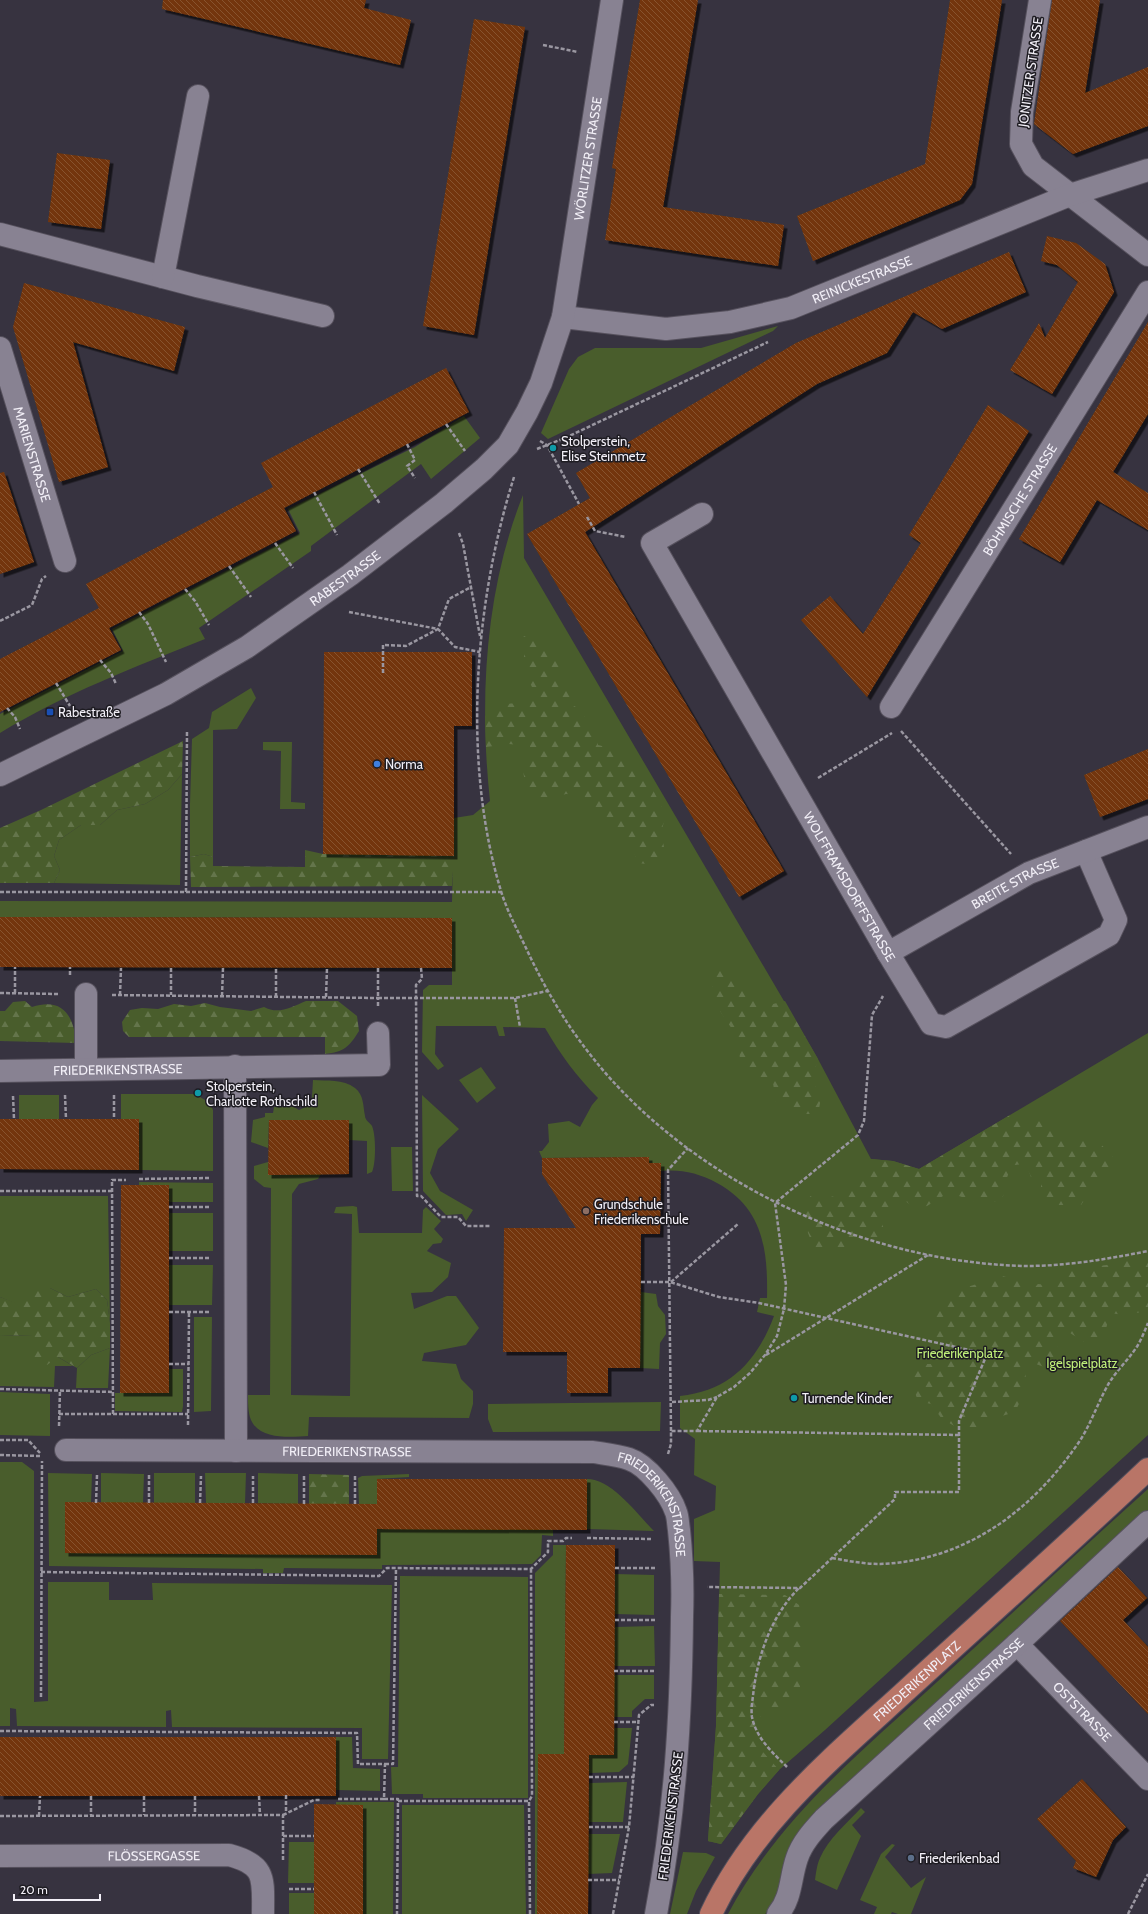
<svg xmlns="http://www.w3.org/2000/svg" width="1148" height="1914" viewBox="0 0 1148 1914" font-family="Cabin,sans-serif">
  <style>
    .green { fill: #495d2c }
    .forest { fill: url(#forest-firs) }
    .building { fill: url(#building-back-hatch); filter: url(#shadow) }
    .lines { fill: none; stroke-linecap: round; stroke-linejoin: round }
    .minor-casing { stroke: #56515d; stroke-width: 24 }
    .major-casing { stroke: #56515d; stroke-width: 24 }
    .path { stroke: #9a97a1; stroke-width: 2.5; stroke-dasharray: 4 2; stroke-linecap: butt }
    .minor { stroke: #888292; stroke-width: 22 }
    .major { stroke: #b97567; stroke-width: 22 }
    .culture-dot { fill: #0f9aa8; stroke: #1e1c22; stroke-width: 1.5 }
    .transit-dot { fill: #1a4fb4; stroke: #1e1c22; stroke-width: 1.5 }
    .shop-dot { fill: #3f7fe0; stroke: #1e1c22; stroke-width: 1.5 }
    .education-dot { fill: #8d6e63; stroke: #1e1c22; stroke-width: 1.5 }
    .service-dot { fill: #5c6f8a; stroke: #1e1c22; stroke-width: 1.5 }
    .labels { text-anchor: middle; stroke-width: 3; stroke-linejoin: round; paint-order: stroke }
    .street-label { font-size: 13px; fill: #f2eff7; stroke: #1e1c22 }
    .poi-label { font-size: 13px; fill: #f2eff7; stroke: #1e1c22; text-anchor: start }
    .park-label { font-size: 13px; fill: #c0f07a; stroke: #1e1c22 }
  </style>
  <defs>
    <pattern id="forest-firs" width="22" height="20" patternUnits="userSpaceOnUse"><rect width="22" height="20" fill="#495d2c"/><path d="M5 1l3.5 6h-7zM16 11l3.5 6h-7z" fill="#64754b"/></pattern>
    <pattern id="building-back-hatch" width="6" height="6" patternUnits="userSpaceOnUse"><rect width="6" height="6" fill="#733609"/><path d="M-1 5l2 2M0 0l6 6M5-1l2 2" fill="none" stroke="#87532e"/></pattern>
    <filter id="shadow"><feDropShadow dx="3.5" dy="3.5" stdDeviation="0" flood-color="#0009"/></filter>
  </defs>
  <rect width="100%" height="100%" fill="#373340"/>
  <path class="green" d="M778 326 773 331 548 439 541 433 569 369 578 357 595 348H701Z
    M464 416 480 438 431 479 421 464 311 546V551L199 628 205 639C135 667 64 694 0 733V714L123 651 112 629 300 533 288 509 415 447Z
    M523 495 524 558 818 1059 871 1159 893 1161 919 1169 1148 1033V1435L825 1730 779 1770 758 1794 721 1844 708 1841 716 1726 720 1562 694 1561V1519L715 1510 716 1486 694 1475 695 1439 680 1428V1396C730 1391 757 1361 774 1316L757 1312 760 1298H767C768 1250 763 1208 717 1183 699 1173 680 1169 661 1171V1163H649V1157L542 1158 539 1151H542L549 1142 548 1124 569 1121 580 1127 592 1105 598 1098C577 1077 560 1054 545 1028L503 1027 505 1036H499L496 1026H436L435 1054 444 1066 438 1070 422 1052 423 990 429 985H452V918L0 917V901L452 902 454 818 473 815 490 801C479 700 485 590 523 495Z
    M251 688 256 698 237 729 213 730V857L204 854 190 857V804L192 739 209 728 212 712Z
    M263 742H292L291 802 305 803V809H280L281 751 263 750Z
    M182 774 180 885 54 883 60 870 54 856 59 840 81 825H100L117 810 145 804 168 790Z
    M481 1067 496 1088 477 1103 459 1080Z
    M313 1080C327 1081 343 1079 355 1088 364 1095 363 1106 365 1116 365 1120 370 1123 372 1126 376 1135 376 1163 372 1172L367 1174V1141L349 1140V1120H269L268 1148 251 1142 253 1120 265 1117V1113H273L274 1107H294L299 1110 310 1105 312 1097Z
    M121 1094H195L210 1103 213 1110V1171L139 1170V1119H121Z
    M19 1095H59V1119H19Z
    M422 1095 459 1129 438 1149 430 1173 440 1191 473 1210 466 1221 462 1214 446 1215 423 1191Z
    M391 1147H412L413 1191H392Z
    M268 1162V1175L321 1174 318 1179 299 1184 292 1194 291 1395 350 1396 352 1214 334 1213 336 1207 353 1206 357 1207 359 1233H422L423 1210 426 1207 441 1221 434 1229 443 1239 441 1243 433 1244 427 1251 451 1263 448 1277 432 1292 411 1293 414 1309 447 1296H456L479 1328 466 1345 424 1353 422 1361 456 1364 461 1379 473 1391V1404L469 1418 309 1417 308 1436C290 1437 260 1440 251 1420 248 1413 248 1403 248 1395H270L271 1188 264 1187 254 1179V1166Z
    M139 1182 213 1183V1202H169V1185H139Z
    M0 1196H108L110 1323 107 1300 96 1289 68 1297 50 1288 19 1305 0 1297Z
    M169 1213H213V1251H169Z
    M169 1265H213L212 1305H169Z
    M641 1292 656 1294 658 1306 665 1315 666 1334 660 1343 659 1369 640 1368Z
    M194 1317H212L211 1411 194 1412Z
    M0 1335 33 1336 58 1357 73 1366H55L54 1387 0 1386Z
    M110 1348 108 1388H76L77 1368 91 1355Z
    M169 1369H183V1406L182 1412 115 1411V1393H169Z
    M0 1392 50 1394V1436L0 1435Z
    M661 1402 660 1431 493 1432 488 1419V1404Z
    M0 1462H22L34 1471V1702L48 1701V1582H109V1600H153L152 1583 392 1585 388 1759H362V1728L172 1727 171 1710 166 1711V1727L17 1726 16 1709 10 1708V1726H0Z
    M48 1473 92 1474 91 1503 65 1553 377 1555V1529H553V1536L542 1535 541 1555 532 1564 382 1565V1569L284 1568 283 1573H263V1569L49 1566Z
    M101 1473 144 1474 143 1503H101Z
    M154 1473H195V1503H154Z
    M205 1473H246L245 1503H206Z
    M258 1473 298 1474V1504L258 1503Z
    M409 1474V1477L377 1479V1504H359L358 1478 362 1476Z
    M587 1479C612 1479 637 1514 654 1531L587 1529Z
    M1148 1489V1511L845 1790 770 1910 765 1914H728C778 1819 859 1754 937 1682 1007 1618 1077 1553 1148 1489Z
    M553 1545H566L564 1754 538 1755 537 1914H535V1573L553 1555Z
    M615 1574 654 1575V1615L615 1614Z
    M400 1576 528 1577V1798H423V1794H392L391 1767H398Z
    M654 1626 655 1666H614L615 1627Z
    M614 1675H654V1699H645L632 1711V1717H614Z
    M614 1728H632L628 1764 619 1772 589 1773V1755H614Z
    M336 1737H352L353 1768 380 1769V1791L336 1790Z
    M627 1782 623 1822H589V1783Z
    M336 1802H394L393 1914H363V1805H336Z
    M402 1805H524L526 1914H402Z
    M861 1808 865 1812 852 1825 861 1836 837 1890 815 1880C816 1873 817 1864 820 1858 828 1839 847 1823 861 1808Z
    M589 1834H620L612 1873 588 1874Z
    M289 1842H314V1883H288Z
    M892 1844 895 1845 885 1857 911 1888 926 1877 911 1914H898L892 1912 891 1914H874L877 1907 860 1900 881 1854Z
    M683 1852 706 1853 715 1857 696 1891 687 1914H670Z
    M289 1893H314V1914H289Z"/>
  <path class="forest" d="M531 633 545 640 563 663 560 675 572 688 570 704 584 711 586 730 596 734 598 745 618 750 644 773 666 815 661 832 665 852 654 865 638 863 629 840 611 826 583 795 566 794 541 801 526 788 522 765 530 753V746L509 744 486 747 485 716 505 704 530 702 534 691 524 671V653L519 639Z
    M183 741 182 774 168 790 145 804 117 810 100 825H81L59 840 54 856 60 870 54 883H0V828L41 810Z
    M305 850 323 854 454 856 452 886 191 887 190 857 204 854 213 857V866L305 867Z
    M729 968 736 985 751 988 765 1006 785 1001 818 1059 812 1079 821 1098 818 1114H796L776 1102 773 1083 760 1080 741 1064 736 1035 714 1002 711 973Z
    M25 1001 32 1007C62 997 74 1015 76 1043L0 1041V1011H5L13 1002Z
    M306 1001H338L357 1016 359 1031C349 1047 344 1052 325 1054V1037H129L123 1031 122 1022 130 1010 142 1008 158 1009 174 1004 191 1006 205 1003 220 1007 251 1011 264 1007C278 1015 292 1007 306 1001Z
    M1010 1115 1024 1125 1039 1121 1053 1127 1057 1136 1072 1140 1094 1137 1114 1158 1110 1174 1093 1187 1081 1205H1055L1041 1196V1180L1031 1177 1026 1164 1014 1165C1004 1177 1007 1185 1002 1200L982 1204 959 1196H943L927 1206 914 1208 903 1199 893 1200 882 1223 886 1237H875L858 1241 844 1251H828L814 1248 808 1233 803 1203 813 1194 827 1198 846 1193 860 1184 871 1159 893 1161 919 1169Z
    M1148 1256V1311L1124 1315 1110 1313 1104 1337 1086 1343 1070 1333 1060 1338 1050 1369 1033 1363 1026 1367 1025 1391 1015 1412 989 1420 967 1433 942 1419 931 1404 918 1401 910 1379 914 1364H947L945 1353 932 1332 938 1306 961 1289 1002 1276 1022 1281 1029 1292 1038 1284 1057 1286 1068 1270 1114 1264Z
    M32 1287 50 1288 68 1297 96 1289 107 1300 110 1323V1348L91 1355 77 1368 58 1357 47 1365 33 1359V1336L0 1335V1297L19 1304Z
    M309 1474 349 1475V1504H309Z
    M719 1594 785 1595 799 1605 804 1632 800 1657 804 1678 792 1704 777 1709 763 1704 760 1714 762 1720 751 1729 763 1752 779 1770 758 1794 721 1844 708 1841 716 1726Z"/>
  <path class="building" d="M163 0H366L364 8 411 20 400 65 162 9Z
    M640 0H698L663 207 784 225 778 266 605 240 616 169 612 168Z
    M950 0H1002L972 184 960 200 813 261 797 216 925 164Z
    M1052 0H1100L1085 93 1148 67V126L1073 154 1034 124Z
    M474 19 525 27 474 335 423 326Z
    M57 153 110 160 101 229 48 222Z
    M1047 236 1076 243 1105 264 1114 292 1052 394 1010 370 1039 323 1045 338 1078 282 1068 274 1069 273 1068 274 1057 265 1041 261Z
    M1009 252 1026 292 942 329 913 312 887 353 817 384 585 532 784 871 739 897 527 534 590 498 576 473 796 343Z
    M24 283 185 327 174 371 73 342 108 467 59 482 13 327Z
    M1148 322V414L1113 472 1148 493V530L1097 500 1060 562 1019 539Z
    M446 368 469 412 284 508 296 531 109 628 121 650 0 712V659L99 608 86 584 273 487 261 463Z
    M988 405 1029 431 867 697 801 620 830 596 863 634 921 543 909 535Z
    M4 472 34 562 0 574V473Z
    M324 652H472V726H454V856L323 854Z
    M1148 749V799L1100 817 1084 775Z
    M0 917 452 918V968L0 967Z
    M0 1119H139V1170L0 1169Z
    M269 1120H349V1174L268 1175Z
    M649 1157V1163H661L660 1234H641L640 1368H608V1393H567V1352H503L504 1228H576L542 1174V1158Z
    M121 1185H169V1393H120Z
    M377 1479H587V1530L377 1529V1555L65 1553V1502L377 1504Z
    M566 1545H615L614 1755H589L588 1914H537L538 1754H564Z
    M1118 1567 1147 1598 1123 1620 1148 1647V1714L1060 1621Z
    M0 1737H336V1796H0Z
    M1082 1779 1126 1827 1113 1840 1096 1877 1073 1868 1076 1861 1037 1819Z
    M314 1804 363 1805V1914H314Z"/>
  <g class="lines">
    <g class="minor-casing">
      <g id="minor">
        <path d="M1040 0 1022 112 1021 144 1033 166 1148 255"/>
        <path d="M0 234 197 286 323 316"/>
        <path d="M163 277 198 96"/>
        <path id="s1" d="M563 317 666 329 730 322 791 308 1070 195 1148 170"/>
        <path id="s2" d="M0 348 65 561"/>
        <path id="s3" d="M702 514 652 543 888 953 931 1024 946 1027 1109 935 1116 920 1086 851"/>
        <path id="s4" d="M891 707 1148 292"/>
        <path id="s5" d="M0 775 166 694 247 647 350 575 444 503 484 469 508 445 527 412 541 383 563 317 612 0"/>
        <path id="s6" d="M888 953 1029 873 1148 827"/>
        <path d="M86 994V1069"/>
        <path d="M235 1066 236 1451"/>
        <path id="s7" d="M0 1071 379 1065 378 1033"/>
        <path id="s8" d="M66 1450 593 1452C605 1454 617 1455 629 1459 647 1465 670 1494 676 1512 678 1517 678 1524 679 1530 682 1558 683 1588 682 1617 681 1718 675 1814 656 1914"/>
        <path id="s9" d="M1017 1644 1148 1779"/>
        <path id="s10" d="M0 1856 229 1855C267 1865 263 1879 263 1914"/>
        <path id="s11" d="M778 1914C792 1897 790 1878 797 1858 802 1843 813 1831 824 1819L1017 1644 1148 1522"/>
      </g>
    </g>
    <g class="major-casing">
      <g id="major">
        <path id="s12" d="M711 1914C755 1820 836 1755 911 1686 990 1614 1070 1543 1148 1469"/>
      </g>
    </g>
    <path class="path" d="M543 45 578 52
      M446 424 465 451
      M540 441 547 445 579 504
      M407 444 415 460 407 466 415 478
      M537 449 565 438 768 342
      M358 469 380 504
      M514 477C474 604 462 763 501 891 507 911 517 929 526 948 545 989 568 1028 597 1063 697 1185 869 1263 1026 1266 1067 1266 1108 1259 1148 1251
      M314 492 337 535
      M587 517 595 531 626 537
      M459 533 463 544 480 636
      M275 543 293 568
      M229 566 251 597
      M185 589 195 601 209 625
      M139 612 148 624 166 662
      M349 612 438 629 455 647 480 652
      M0 621 32 605 42 579 46 576
      M100 660 111 673 116 684
      M383 673V645L406 646 438 629 449 599 471 587
      M56 683 70 706
      M7 708 15 717 20 729
      M901 731 1011 854
      M818 778 892 733
      M0 892H502
      M186 892 187 730
      M171 968V995
      M378 968V998H515L547 991
      M421 968 422 979 416 985 417 1196H421L441 1217H458L466 1226H490
      M70 975V967
      M0 993 59 994
      M15 993V967
      M112 995 378 998V1007
      M120 995 121 968
      M222 996 223 968
      M276 997V968
      M326 997 327 968
      M515 998 520 1027
      M65 1095 66 1119
      M114 1095V1119
      M13 1096 14 1119
      M139 1179 209 1178
      M0 1191H112
      M169 1207H209
      M169 1258H209
      M641 1282H670L719 1297 759 1303 987 1354 959 1421V1492H895V1499L800 1588 707 1587
      M671 1282 738 1224
      M169 1312H211
      M766 1355 928 1255
      M169 1364H189
      M0 1389 113 1392
      M672 1402 708 1400 717 1397
      M59 1414H188
      M113 1414 112 1180H126
      M188 1425 189 1312
      M59 1426 60 1390
      M671 1431 668 1170 688 1148
      M697 1431 959 1435
      M0 1440H28L40 1453
      M668 1454 671 1444V1431H697L717 1397 734 1387 750 1373 765 1355 777 1336 784 1309 786 1285 775 1203 858 1135 864 1121 872 1015 883 996
      M0 1455 41 1456
      M355 1476V1504
      M96 1503 97 1475
      M149 1503V1475
      M200 1503 201 1476
      M253 1503V1476
      M304 1504V1476
      M587 1538 653 1539
      M832 1558C848 1561 864 1564 880 1564 965 1561 1032 1511 1079 1442 1091 1424 1098 1402 1109 1383 1117 1370 1130 1358 1138 1345 1142 1338 1145 1330 1148 1323
      M615 1568H657
      M41 1572 379 1576 387 1568 531 1569 548 1552V1541H563L566 1538H572
      M615 1620H656
      M614 1671H656
      M41 1697 42 1461
      M614 1722H638
      M0 1731 357 1733 358 1764H385L384 1799H336
      M385 1764H393L396 1568
      M787 1767C773 1753 756 1738 752 1717 751 1711 752 1703 753 1696 757 1657 771 1616 799 1588
      M589 1777H634
      M286 1795V1812
      M91 1796V1815
      M144 1796V1815
      M195 1796V1815
      M259 1796 260 1815
      M384 1799H398L397 1914
      M398 1801H529
      M283 1815 314 1800H321
      M0 1816 283 1815V1861
      M39 1816 40 1796
      M589 1827H629
      M283 1836H314
      M588 1880H619
      M289 1889H314
      M530 1914 529 1801 532 1796 531 1569
      M613 1914 629 1827 639 1715 651 1705H654
      M1128 1914 1148 1874"/>
    <use href="#minor" class="minor"/>
    <use href="#major" class="major"/>
  </g>
  <g class="culture-dot">
    <circle cx="553" cy="448" r="4"/>
    <circle cx="198" cy="1093" r="4"/>
    <circle cx="794" cy="1398" r="4"/>
  </g>
  <rect class="transit-dot" x="46" y="708" width="8" height="8" rx="2"/>
  <circle class="shop-dot" cx="377" cy="764" r="4"/>
  <circle class="education-dot" cx="586" cy="1211" r="4"/>
  <circle class="service-dot" cx="911" cy="1858" r="4"/>
  <g class="labels">
    <g class="street-label">
      <text transform="translate(1030 72) rotate(-82)" y="5">JONITZER STRASSE</text>
      <text dy="5" stroke="none"><textPath href="#s5" startOffset="909">WÖRLITZER STRASSE</textPath></text>
      <text dy="5" stroke="none"><textPath href="#s1" startOffset="307">REINICKESTRASSE</textPath></text>
      <text dy="5" stroke="none"><textPath href="#s2" startOffset="111">MARIENSTRASSE</textPath></text>
      <text dy="5" stroke="none"><textPath href="#s4" startOffset="244">BÖHMISCHE STRASSE</textPath></text>
      <text dy="5" stroke="none"><textPath href="#s5" startOffset="398">RABESTRASSE</textPath></text>
      <text dy="5" stroke="none"><textPath href="#s6" startOffset="145">BREITE STRASSE</textPath></text>
      <text dy="5" stroke="none"><textPath href="#s3" startOffset="454">WOLFFRAMSDORFFSTRASSE</textPath></text>
      <text dy="5" stroke="none"><textPath href="#s7" startOffset="118">FRIEDERIKENSTRASSE</textPath></text>
      <text dy="5" stroke="none"><textPath href="#s8" startOffset="281">FRIEDERIKENSTRASSE</textPath></text>
      <text dy="5" stroke="none"><textPath href="#s8" startOffset="617">FRIEDERIKENSTRASSE</textPath></text>
      <text dy="5" stroke="none"><textPath href="#s12" startOffset="313">FRIEDERIKENPLATZ</textPath></text>
      <text dy="5" stroke="none"><textPath href="#s11" startOffset="309">FRIEDERIKENSTRASSE</textPath></text>
      <text dy="5" stroke="none"><textPath href="#s9" startOffset="94">OSTSTRASSE</textPath></text>
      <text transform="translate(670 1816) rotate(-83)" y="5">FRIEDERIKENSTRASSE</text>
      <text dy="5" stroke="none"><textPath href="#s10" startOffset="154">FLÖSSERGASSE</textPath></text>
    </g>
    <g class="poi-label">
      <text x="561" y="446">Stolperstein,<tspan x="561" dy="15">Elise Steinmetz</tspan></text>
      <text x="58" y="717">Rabestraße</text>
      <text x="385" y="769">Norma</text>
      <text x="206" y="1091">Stolperstein,<tspan x="206" dy="15">Charlotte Rothschild</tspan></text>
      <text x="594" y="1209">Grundschule<tspan x="594" dy="15">Friederikenschule</tspan></text>
      <text x="802" y="1403">Turnende Kinder</text>
      <text x="919" y="1863">Friederikenbad</text>
    </g>
    <g class="park-label">
      <text x="960" y="1358">Friederikenplatz</text>
      <text x="1082" y="1368">Igelspielplatz</text>
    </g>
  </g>
  <path d="M14 1894v6h86v-6" fill="none" stroke="#f2eff7" stroke-width="2"/>
  <text x="20" y="1894" font-size="12" fill="#f2eff7" stroke="#1e1c22" stroke-width="3" paint-order="stroke">20 m</text>
</svg>
